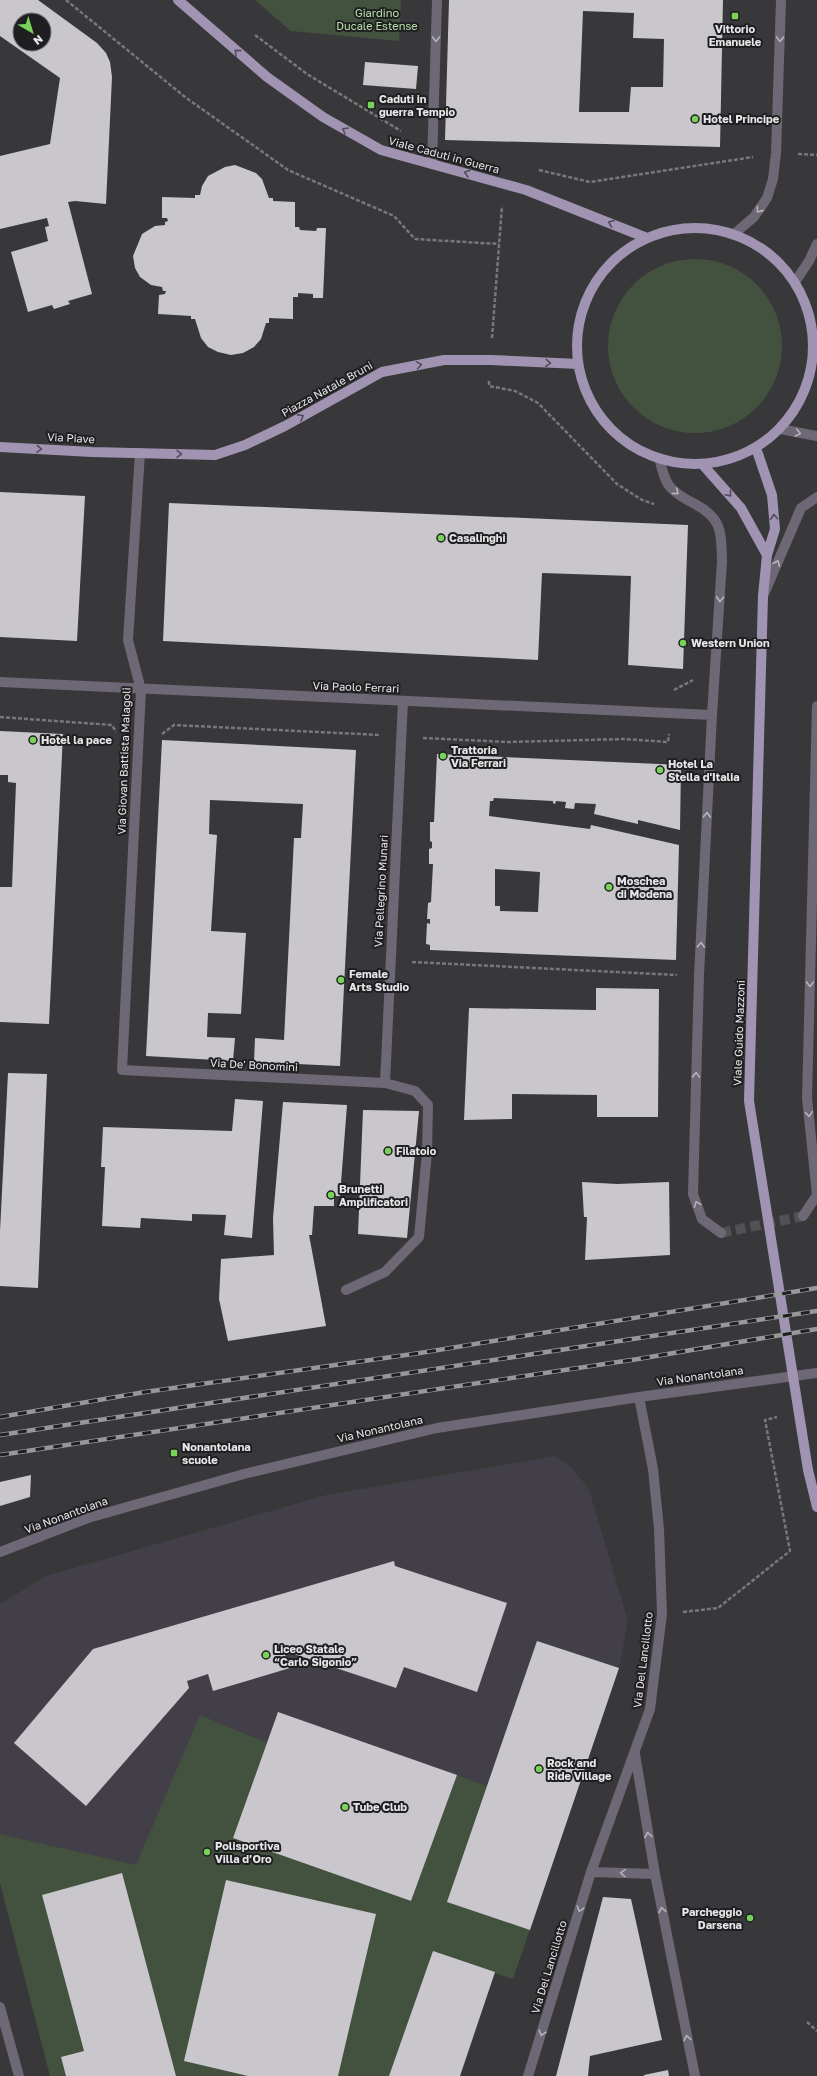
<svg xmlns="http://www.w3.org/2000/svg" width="817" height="2076" viewBox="0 0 817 2076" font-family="'Golos Text',sans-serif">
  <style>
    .built { fill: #433f48 }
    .green { fill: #43523f }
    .building { fill: #c9c7cb; fill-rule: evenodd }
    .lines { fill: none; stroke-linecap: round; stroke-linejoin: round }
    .minor-tunnel { stroke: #525154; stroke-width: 10; stroke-dasharray: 10 5; stroke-linecap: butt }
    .path { stroke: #78787a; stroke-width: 2.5; stroke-dasharray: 4 2; stroke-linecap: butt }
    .minor { stroke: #6d6776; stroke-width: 10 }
    .major { stroke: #a194b3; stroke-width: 10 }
    .rail-casing { stroke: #98979a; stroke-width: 4.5 }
    .rail { stroke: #1f1e20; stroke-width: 3; stroke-dasharray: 9; stroke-linecap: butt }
    .oneway { stroke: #b6b4bb }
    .oneway2 { stroke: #534d5b }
    .poi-dot { fill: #78d259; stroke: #1f1e20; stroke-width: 1.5 }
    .labels { text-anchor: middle; stroke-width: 4; stroke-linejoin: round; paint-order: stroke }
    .park-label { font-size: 11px; fill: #b7e0ab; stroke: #1f1e20 }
    .poi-label { font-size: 11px; font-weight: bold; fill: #e7e7e9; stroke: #1f1e20; text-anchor: start }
    .street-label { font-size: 11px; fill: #e7e7e9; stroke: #1f1e20 }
  </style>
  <rect width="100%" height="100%" fill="#38373a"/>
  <path class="built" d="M555 1456 571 1467 589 1489 628 1621 619 1668 487 1786 457 1775 267 1743 200 1716 136 1866 0 1834V1604L46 1576 326 1495Z"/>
  <path class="green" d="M255 0H401L399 41 291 31Z
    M608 346a87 87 0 1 1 174 0a87 87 0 1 1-174 0Z
    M537 1641 619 1668 513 1979 495 1973 460 2076H50L0 1883V1834L136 1865 200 1715 267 1743 233 1838 411 1901 457 1775 487 1786Z"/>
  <path class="building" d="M0 0H38L97 43 106 53 110 62 112 77 106 204 75 201 68 202 92 294 68 301 70 304 54 309 52 305 28 312 11 252 48 241 45 227 49 226 47 218 0 229V156L50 144 60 78 0 36ZM20 20H44V44H20Z
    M449 0H723L720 147 445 140ZM583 11 634 13 633 38 664 39 663 87H631L629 112H579Z
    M365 62 418 66 416 89 363 85Z
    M235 165 256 173 262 179 269 198H273V201L295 202V227H299L300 230 316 231 317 228H326L323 298H313V294L298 293V297H293V319L269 318V323H266L261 339 254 347 243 353 231 355 218 352 208 347 201 338 195 319H191V316L158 314 159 295 165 294 166 291H163L162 287 151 285 140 277 135 268 133 256 142 234 155 226 165 225V222L168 221 167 218H162V197L195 198V195H200L202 186 208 176 225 167Z
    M0 492 85 496 77 641 0 637Z
    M169 503 688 525 683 669 628 665 631 576 542 573 538 660 163 641Z
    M0 731 63 734 49 1024 0 1022V887H12L16 783 8 782V775H0Z
    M162 740 356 750 340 1066 254 1062 255 1038 284 1040 294 838H301L303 804 210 800 209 834 217 835 211 931 246 933 241 1014 208 1013 207 1037 235 1038 233 1061 146 1056Z
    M437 754 681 765 680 830 638 820V824L594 814 596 804 575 803 574 809 565 808 566 802 556 801 555 804 553 803V801L494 798 493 801H490L489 816 590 829 591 825 679 845 676 960 430 950V945L426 944 427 923 430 924V919H427L428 903 431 902 433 864H429V849L432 848V842L430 841V822H434ZM495 869 540 872 538 912 500 911V906H495Z
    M596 988 659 989 658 1117H597V1095L512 1094V1119L464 1120 469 1008 596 1010Z
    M8 1073 47 1074 38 1288 0 1286V1231Z
    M235 1099 263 1101 252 1238 224 1235 226 1215 192 1214V1221L141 1218 140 1228 102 1226 105 1167H101L103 1127 232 1131Z
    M283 1102 347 1105 340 1196H334V1206H314L312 1235H309L326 1326 228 1341 219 1299 221 1259 274 1255 273 1218Z
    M363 1110 419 1111 407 1238 358 1234Z
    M582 1182 617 1184 669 1182 670 1255 585 1260 587 1217H584Z
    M31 1475 30 1497 0 1506V1482Z
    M394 1561 395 1566 507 1603 477 1692 404 1667 396 1688 294 1654 293 1651 285 1654 290 1668 213 1691 208 1674 187 1681 189 1688 86 1806 14 1743 93 1649Z
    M537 1641 619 1668 530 1930 447 1902Z
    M278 1712 457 1775 411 1901 233 1838Z
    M122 1873 176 2076H66L61 2057 84 2051 42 1895Z
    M226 1880 376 1914 338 2076H248L184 2061Z
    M603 1897 631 1899 662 2040 590 2056 588 2076H556Z
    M433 1951 495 1972 460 2076H389Z
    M668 2070 669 2076H644V2075Z"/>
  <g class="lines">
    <path class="minor-tunnel" d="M721 1233 803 1216"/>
    <path class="path" d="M66 0 185 97 288 170 394 216 415 239 499 244
      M255 35 307 74 401 131
      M798 154 817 155
      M539 170 590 182 753 157
      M492 338 502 206
      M489 381V386L515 391 538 403 617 484 642 500 654 504
      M674 690 693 680
      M0 717 112 725 116 732
      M162 734 174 725 380 735
      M423 738 508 742 625 739 668 742 669 734
      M412 962 677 975
      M683 1612 718 1608 790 1551 765 1420 777 1417
      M807 2022 817 2031"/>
    <path class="minor" d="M432 164 437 0
      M734 234 754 217 767 198 773 179 776 153 781 0
      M795 282 809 261 817 244
      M814 349 817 355
      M780 429 817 436
      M140 453 128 640 141 690 122 1070 385 1083 415 1091 428 1105 427 1153 419 1237 385 1272 346 1290
      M659 458C662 468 664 482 672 489 679 496 687 500 695 504 723 519 721 533 722 561L712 715 699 976 693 1194 702 1219 721 1233
      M764 594 801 508 817 497
      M0 682 712 715
      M385 1083 403 701
      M803 1216 817 1195 807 1098 817 706
      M0 1552 88 1518 244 1474 437 1428 639 1397 817 1373
      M635 1754 655 1874 695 2076
      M591 1872 655 1874
      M0 2007 19 2076
      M528 2076 591 1872 650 1709 662 1614 659 1529 653 1469 639 1397"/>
    <path class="major" d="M178 0 267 77 323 117 381 150 526 190 647 238
      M577 346a118 118 0 1 1 236 0a118 118 0 1 1-236 0Z
      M0 447 92 452 215 455 245 445 285 426 382 372 444 360H491L578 364
      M756 448 772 495 775 529 767 555 763 596 749 1101 808 1470 817 1507
      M703 465 741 508 767 555"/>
    <g class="rail-casing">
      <path id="rail" d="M0 1417 145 1392 420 1353 817 1288
        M0 1435 817 1311
        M0 1455 638 1359 817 1329"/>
    </g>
    <use href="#rail" class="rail"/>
  </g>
  <defs><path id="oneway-chevron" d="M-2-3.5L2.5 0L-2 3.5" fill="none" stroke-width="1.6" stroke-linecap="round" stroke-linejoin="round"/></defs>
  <g class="oneway">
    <use href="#oneway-chevron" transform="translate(436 39) rotate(91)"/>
    <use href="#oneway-chevron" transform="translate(780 39) rotate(92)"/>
    <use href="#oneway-chevron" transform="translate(759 210) rotate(125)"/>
    <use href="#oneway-chevron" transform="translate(798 433) rotate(11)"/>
    <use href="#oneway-chevron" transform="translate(676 492) rotate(40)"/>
    <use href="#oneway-chevron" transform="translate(777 563) rotate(-67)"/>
    <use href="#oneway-chevron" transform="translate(720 599) rotate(93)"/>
    <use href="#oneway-chevron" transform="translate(707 815) rotate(-87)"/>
    <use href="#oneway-chevron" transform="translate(701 945) rotate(-87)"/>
    <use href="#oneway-chevron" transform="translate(810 984) rotate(91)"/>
    <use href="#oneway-chevron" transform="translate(696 1075) rotate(-88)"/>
    <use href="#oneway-chevron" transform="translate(809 1114) rotate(84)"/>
    <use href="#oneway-chevron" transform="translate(697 1204) rotate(-111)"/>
    <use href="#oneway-chevron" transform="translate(648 1835) rotate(-99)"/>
    <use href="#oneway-chevron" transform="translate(623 1873) rotate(-178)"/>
    <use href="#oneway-chevron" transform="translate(580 1909) rotate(107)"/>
    <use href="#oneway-chevron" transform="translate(662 1910) rotate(-101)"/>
    <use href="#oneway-chevron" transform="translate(542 2033) rotate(107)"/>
    <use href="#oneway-chevron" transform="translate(687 2038) rotate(-101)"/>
  </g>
  <g class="oneway2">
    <use href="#oneway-chevron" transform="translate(237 52) rotate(-139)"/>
    <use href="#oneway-chevron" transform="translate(345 130) rotate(-150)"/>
    <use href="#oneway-chevron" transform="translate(467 173) rotate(-164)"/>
    <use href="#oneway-chevron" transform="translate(611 223) rotate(-158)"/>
    <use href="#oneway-chevron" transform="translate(548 363) rotate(3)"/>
    <use href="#oneway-chevron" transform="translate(419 365) rotate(-10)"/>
    <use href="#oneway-chevron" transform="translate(301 417) rotate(-29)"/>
    <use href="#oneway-chevron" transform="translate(39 449) rotate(3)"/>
    <use href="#oneway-chevron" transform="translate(179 454) rotate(1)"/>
    <use href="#oneway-chevron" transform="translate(729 494) rotate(49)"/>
    <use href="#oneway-chevron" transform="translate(774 517) rotate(-94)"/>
  </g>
  <g class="poi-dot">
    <rect x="731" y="12" width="8" height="8" rx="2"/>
    <rect x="367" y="101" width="8" height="8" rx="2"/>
    <circle cx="695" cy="119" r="4"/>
    <circle cx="441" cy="538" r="4"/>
    <circle cx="683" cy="643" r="4"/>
    <circle cx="33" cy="740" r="4"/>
    <circle cx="443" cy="756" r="4"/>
    <circle cx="660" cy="770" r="4"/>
    <circle cx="609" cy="887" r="4"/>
    <circle cx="341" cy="980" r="4"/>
    <circle cx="388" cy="1151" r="4"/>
    <circle cx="331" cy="1195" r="4"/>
    <rect x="170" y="1449" width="8" height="8" rx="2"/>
    <circle cx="266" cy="1655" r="4"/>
    <circle cx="539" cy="1769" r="4"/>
    <circle cx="345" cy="1807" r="4"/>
    <circle cx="207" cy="1852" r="4"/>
    <circle cx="750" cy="1918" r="4"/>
  </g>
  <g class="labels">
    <g class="park-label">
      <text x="377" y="17">Giardino<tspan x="377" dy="13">Ducale Estense</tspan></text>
    </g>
    <g class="poi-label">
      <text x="735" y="33" text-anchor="middle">Vittorio<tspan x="735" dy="13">Emanuele</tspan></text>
      <text x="379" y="103">Caduti in<tspan x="379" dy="13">guerra Tempio</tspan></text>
      <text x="703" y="123">Hotel Principe</text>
      <text x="449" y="542">Casalinghi</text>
      <text x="691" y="647">Western Union</text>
      <text x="41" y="744">Hotel la pace</text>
      <text x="451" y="754">Trattoria<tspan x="451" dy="13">Via Ferrari</tspan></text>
      <text x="668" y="768">Hotel La<tspan x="668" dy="13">Stella d'Italia</tspan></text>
      <text x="617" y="885">Moschea<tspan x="617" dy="13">di Modena</tspan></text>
      <text x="349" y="978">Female<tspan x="349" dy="13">Arts Studio</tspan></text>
      <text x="396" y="1155">Filatoio</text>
      <text x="339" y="1193">Brunetti<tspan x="339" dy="13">Amplificatori</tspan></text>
      <text x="182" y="1451">Nonantolana<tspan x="182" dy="13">scuole</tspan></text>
      <text x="274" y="1653">Liceo Statale<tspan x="274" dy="13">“Carlo Sigonio”</tspan></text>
      <text x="547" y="1767">Rock and<tspan x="547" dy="13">Ride Village</tspan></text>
      <text x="353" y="1811">Tube Club</text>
      <text x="215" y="1850">Polisportiva<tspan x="215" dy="13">Villa d’Oro</tspan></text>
      <text x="742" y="1916" text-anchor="end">Parcheggio<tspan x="742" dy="13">Darsena</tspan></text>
    </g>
    <g class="street-label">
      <text transform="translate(444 155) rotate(15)" y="4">Viale Caduti in Guerra</text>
      <text transform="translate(327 389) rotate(-29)" y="4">Piazza Natale Bruni</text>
      <text transform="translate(71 438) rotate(3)" y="4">Via Piave</text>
      <text transform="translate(356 687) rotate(2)" y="4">Via Paolo Ferrari</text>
      <text transform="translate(124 761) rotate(-88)" y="4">Via Giovan Battista Malagoli</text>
      <text transform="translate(381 891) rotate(-87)" y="4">Via Pellegrino Munari</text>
      <text transform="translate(739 1033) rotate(-88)" y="4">Viale Guido Mazzoni</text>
      <text transform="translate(254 1065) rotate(3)" y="4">Via De' Bonomini</text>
      <text transform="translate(700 1376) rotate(-8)" y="4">Via Nonantolana</text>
      <text transform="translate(380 1429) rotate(-13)" y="4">Via Nonantolana</text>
      <text transform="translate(66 1515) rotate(-20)" y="4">Via Nonantolana</text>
      <text transform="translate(643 1660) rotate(-83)" y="4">Via Del Lancillotto</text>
      <text transform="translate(549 1967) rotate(-73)" y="4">Via Del Lancillotto</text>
    </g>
  </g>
  <g transform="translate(32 32) rotate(142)"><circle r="19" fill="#1f1e20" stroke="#6f6e70"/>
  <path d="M0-3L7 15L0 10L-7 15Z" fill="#78d259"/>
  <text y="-6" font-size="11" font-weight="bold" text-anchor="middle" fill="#e7e7e9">N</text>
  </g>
</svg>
